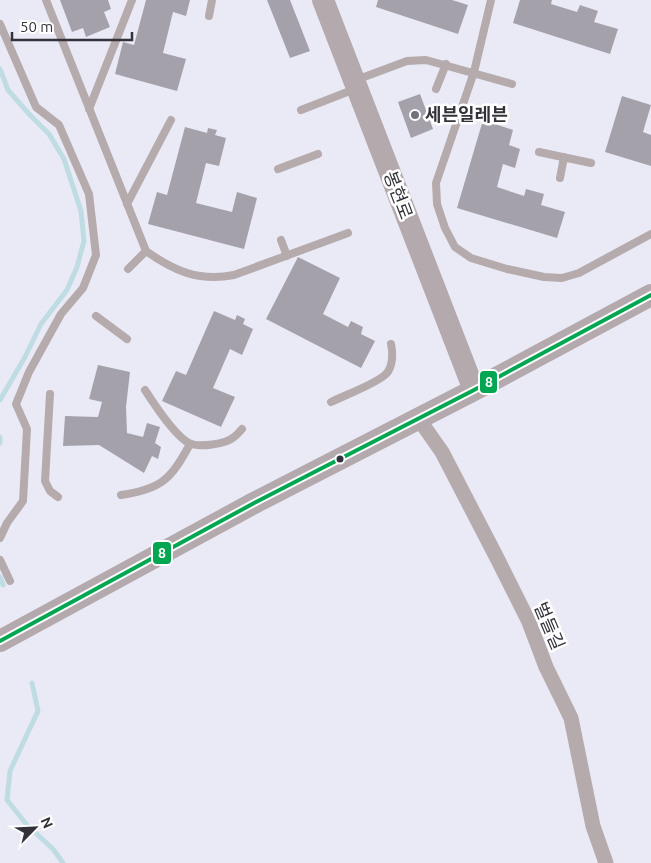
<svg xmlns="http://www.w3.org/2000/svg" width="651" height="863" viewBox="0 0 651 863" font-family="Ubuntu,'Noto Sans KR',sans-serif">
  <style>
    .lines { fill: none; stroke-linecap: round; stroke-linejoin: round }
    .stream { stroke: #bfdce3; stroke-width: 5 }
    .building { fill: #a5a1aa }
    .lane { stroke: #b5aaac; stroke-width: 8 }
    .street { stroke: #b5aaac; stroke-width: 15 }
    .secondary { stroke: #b4a9ad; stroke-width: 22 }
    .bus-1-casing { stroke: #fff; stroke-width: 8 }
    .bus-1 { stroke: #00a651; stroke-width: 4 }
    .poi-dot { fill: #73727c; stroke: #fff; stroke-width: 2 }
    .bus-dot { fill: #33323b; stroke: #fff; stroke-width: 2 }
    .labels { text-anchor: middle; stroke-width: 5; stroke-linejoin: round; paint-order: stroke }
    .poi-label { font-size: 18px; font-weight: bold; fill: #33323b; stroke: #fff; text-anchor: start }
    .street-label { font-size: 18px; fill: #33323b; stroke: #fff }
    .line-badge { stroke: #fff; stroke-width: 2 }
    .badge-label { font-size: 14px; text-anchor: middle; font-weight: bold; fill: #fff }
  </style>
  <rect width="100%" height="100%" fill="#eaeaf6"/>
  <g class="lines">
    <path class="stream" d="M0 69 8 90 30 115 49 134 64 159 81 211 84 241 77 267 67 290 41 324 25 357 0 400
      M0 437V443
      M0 577 3 585
      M32 683 38 711 10 771 7 800 27 825 53 849 63 863"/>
  </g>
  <path class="building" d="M60 0H108L111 9 104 12 110 27 86 37 83 28 72 32Z
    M146 0H190L186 16 173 12 163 53 186 59 177 91 115 74 123 42 134 45Z
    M267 0H290L310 51 290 58Z
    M378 0H452L468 5 458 34 376 7Z
    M520 0H552L551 4 577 12 580 5 598 11 594 22 618 29 610 54 513 23Z
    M420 94 433 129 411 138 398 102Z
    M622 96 651 105 643 132 651 135V166L605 152Z
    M483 120 513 130 509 145 520 149 515 168 503 164 497 187 524 196 526 189 544 194 541 205 565 212 557 238 457 208Z
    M185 127 207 133 208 128 217 130 215 135 226 138 219 166 206 163 196 203 232 212 237 192 257 198 244 249 148 224 157 192 167 195Z
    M298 257 340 278 323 314 348 327 351 321 363 327 361 334 375 341 361 368 266 319Z
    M214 311 235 320 237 315 245 319 243 324 253 329 242 355 230 349 213 388 235 397 221 427 162 401 176 371 186 375Z
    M98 365 130 372 126 407 127 433 143 437 147 423 160 427 155 443 161 447 158 459 152 456 144 473 99 445 63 446 65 416 98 417 102 402 89 399Z"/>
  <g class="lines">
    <path class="lane" d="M46 0 146 251C174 271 199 282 234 275L348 233
      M491 0 474 72 436 183 437 204 445 228 455 247 471 258 507 269 544 277 562 278 579 273 651 234
      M209 16 212 0
      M0 24 36 107 59 125 89 194 96 255 83 288 61 314 29 372 16 404 27 429 23 501 7 523 0 538
      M356 80 407 61 426 60 512 84
      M436 89 446 64
      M89 109 132 0
      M301 110 355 89
      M539 152 591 163
      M278 169 318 154
      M560 178 564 157
      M127 204 171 120
      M281 240 287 256
      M128 269 146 251
      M96 316 127 339
      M145 390C154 404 175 436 189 443 199 448 226 444 234 437 237 435 239 432 242 429
      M50 394 45 481 50 491 58 497
      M331 402C345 395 376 384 386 374 393 367 393 353 391 344
      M121 495C162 489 171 479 190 444
      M0 560 10 581"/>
    <path class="street" d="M418 418 442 452 498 560 529 622 546 667 571 718 593 826 606 863"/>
    <path class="secondary" d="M323 0 474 390
      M0 641 256 502 474 390 651 295"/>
    <g class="bus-1-casing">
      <path id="bus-1" d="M0 641 256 502 474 390 651 295"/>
    </g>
    <use href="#bus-1" class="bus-1"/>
  </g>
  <circle class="poi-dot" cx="415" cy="115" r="5"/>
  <circle class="bus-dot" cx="340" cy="459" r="4.5"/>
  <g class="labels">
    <g class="poi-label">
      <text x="425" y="121">세븐일레븐</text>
    </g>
    <g class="street-label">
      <text transform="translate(398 195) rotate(69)" y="6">봉현로</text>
      <text transform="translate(549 626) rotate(67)" y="6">벌들길</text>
    </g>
  </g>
  <g class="line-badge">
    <rect x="479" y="370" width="19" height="24" rx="5" fill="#00a651"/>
    <rect x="152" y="541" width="20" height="24" rx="5" fill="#00a651"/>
  </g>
  <g class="badge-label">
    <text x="489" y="387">8</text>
    <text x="162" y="558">8</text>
  </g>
  <g transform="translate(35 828) rotate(66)" stroke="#ffffff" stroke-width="4" paint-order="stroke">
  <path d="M0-4L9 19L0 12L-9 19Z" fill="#33323b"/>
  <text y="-8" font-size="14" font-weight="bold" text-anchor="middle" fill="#33323b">N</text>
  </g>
  <path d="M12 32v8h120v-8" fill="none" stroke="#33323b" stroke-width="2.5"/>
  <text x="20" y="32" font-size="15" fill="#33323b" stroke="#ffffff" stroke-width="4" paint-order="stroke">50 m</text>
</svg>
